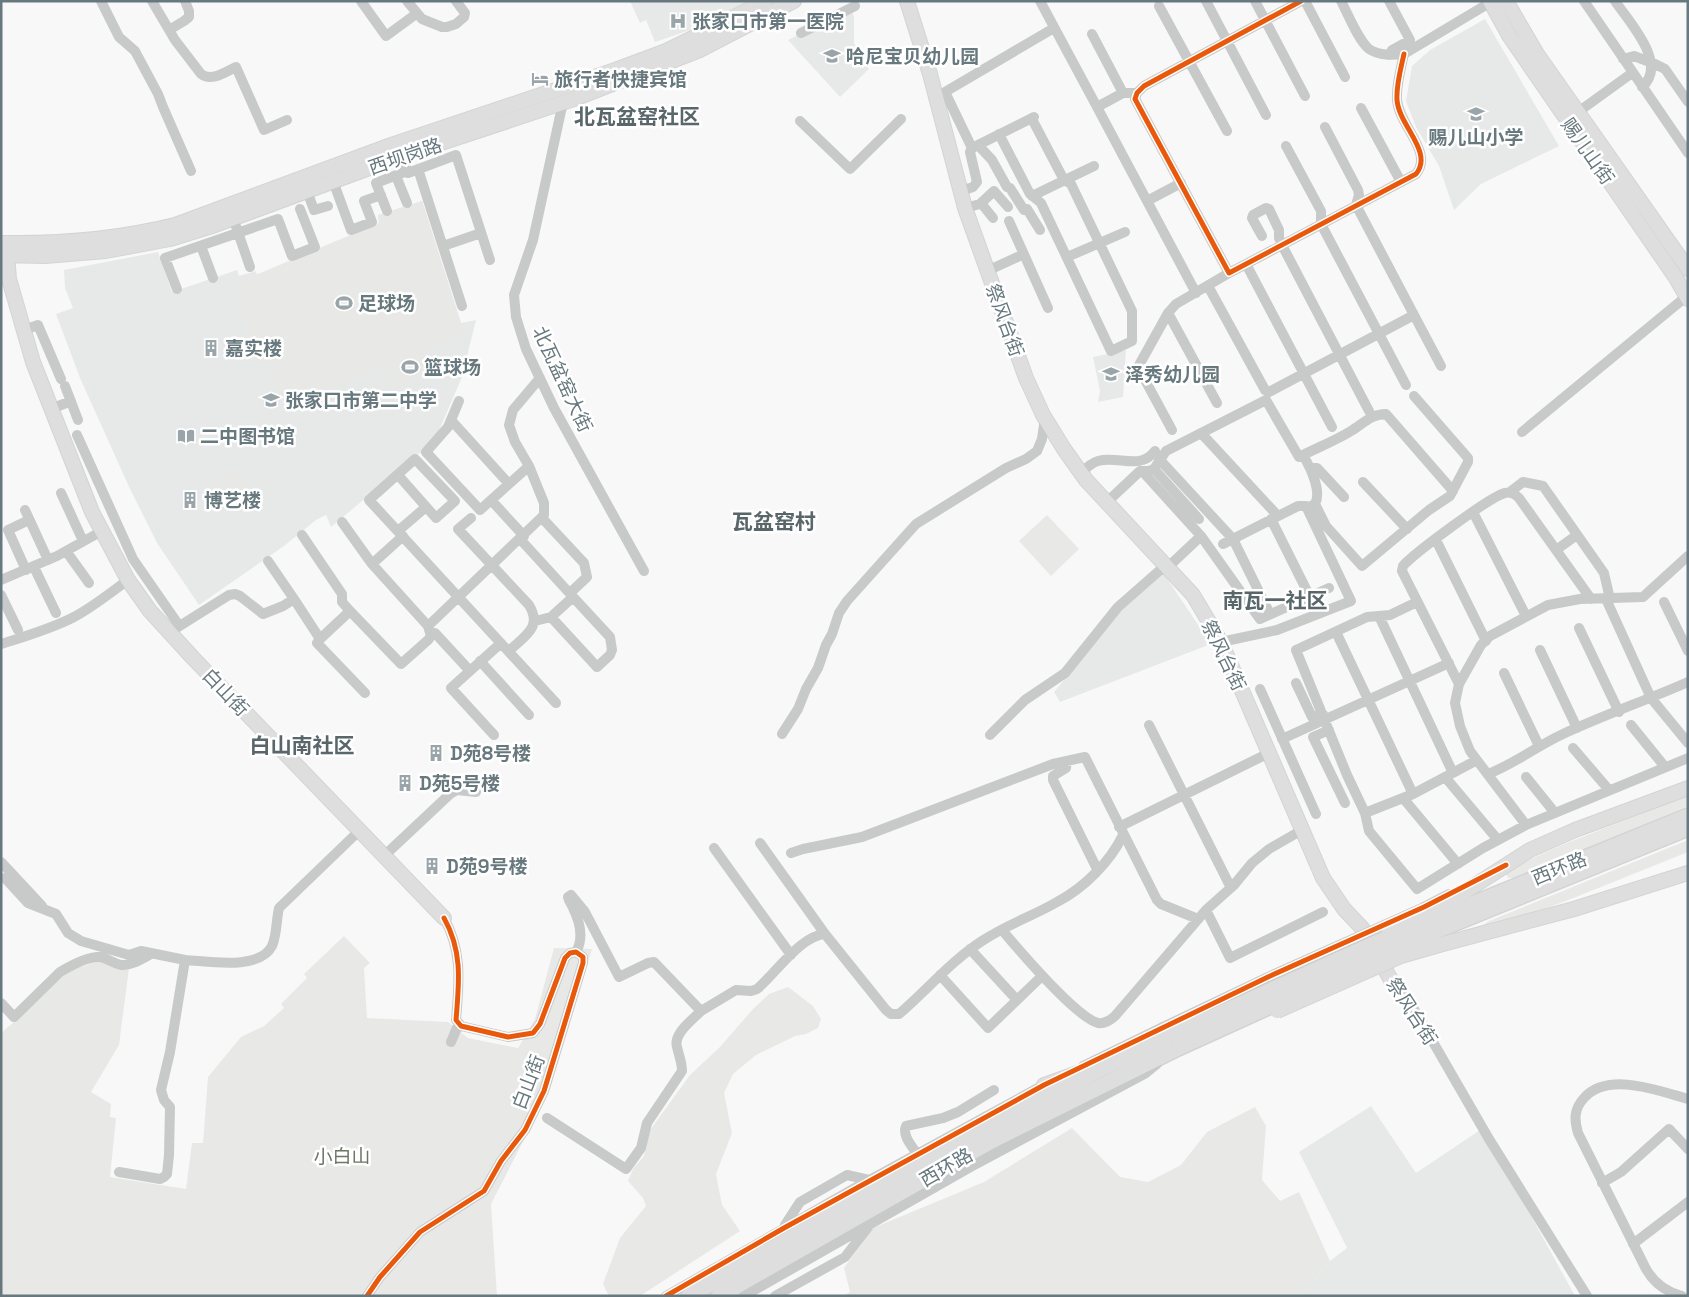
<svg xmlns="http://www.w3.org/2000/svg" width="1689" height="1297" font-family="'Space Grotesk','Noto Sans SC',sans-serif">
<rect width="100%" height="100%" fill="#f8f8f8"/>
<path fill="#e7e9e8" d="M 630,1 L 748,1 L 693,29 L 655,42 L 646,20 L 640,23 Z
M 851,8 L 854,17 L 854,43 L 869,69 L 840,97 L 788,40 Z
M 1485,19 L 1559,146 L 1481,184 L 1454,210 L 1439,166 L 1416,127 L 1406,101 L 1412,66 L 1430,50 Z
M 422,201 L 461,323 L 476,320 L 462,377 L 438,433 L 428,446 L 331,527 L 326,515 L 316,520 L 284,546 L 199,605 L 157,543 L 130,489 L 80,378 L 56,314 L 73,308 L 65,288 L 64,270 L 158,252 L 172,292 L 237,270 L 239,276 L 256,271 L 257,275 L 379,223 L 378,215 Z
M 1126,350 L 1123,397 L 1098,402 L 1100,391 L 1093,357 Z
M 1162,571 L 1211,644 L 1060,702 L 1054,692 L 1104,632 L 1115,612 Z
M 1371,1106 L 1416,1173 L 1480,1130 L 1526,1207 L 1575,1296 L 1301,1296 L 1330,1261 L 1347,1248 L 1299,1152 Z"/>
<path fill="#e8e9e6" d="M 422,201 L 461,323 L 459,334 L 422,349 L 431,371 L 399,385 L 389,363 L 292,404 L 288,394 L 280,398 L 266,368 L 263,369 L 232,294 L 240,291 L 239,282 L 379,223 L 378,215 Z
M 243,469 L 253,490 L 223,503 L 214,483 Z
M 1047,515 L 1079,549 L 1051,576 L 1019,541 Z
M 1688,795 L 1688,806 L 1516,878 L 1508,878 L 1506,874 L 1511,868 L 1562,845 Z
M 1688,840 L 1688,852 L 1571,899 L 1528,915 L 1489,926 L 1482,926 L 1489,921 Z
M 344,936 L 370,963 L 364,968 L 367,1018 L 448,1022 L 468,1038 L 518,1048 L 535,1019 L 554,948 L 592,949 L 550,1089 L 491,1204 L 497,1296 L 1,1296 L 1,1033 L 20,1017 L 58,978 L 71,970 L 99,961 L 129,968 L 119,1045 L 91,1092 L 111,1104 L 110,1117 L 116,1118 L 110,1177 L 186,1189 L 192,1143 L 203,1143 L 208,1077 L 241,1037 L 264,1026 L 284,1008 L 281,1004 L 307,978 L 304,974 Z
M 788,987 L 813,1006 L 821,1019 L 818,1028 L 806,1034 L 795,1036 L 756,1055 L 733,1074 L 724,1093 L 732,1133 L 716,1174 L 722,1205 L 740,1231 L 640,1296 L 609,1296 L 603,1284 L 620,1238 L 646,1206 L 643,1198 L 628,1181 L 633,1169 L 644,1156 L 650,1130 L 690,1075 L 720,1047 L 753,1009 L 769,994 Z
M 1255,1107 L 1266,1126 L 1262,1180 L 1280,1201 L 1299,1192 L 1330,1261 L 1301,1296 L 843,1296 L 850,1292 L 844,1268 L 873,1228 L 984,1182 L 1072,1128 L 1120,1177 L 1148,1182 L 1181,1165 L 1207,1132 Z"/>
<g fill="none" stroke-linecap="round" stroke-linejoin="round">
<g stroke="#d3d4d4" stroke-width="16">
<path id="major" d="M 907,1 L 930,74 L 965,208 L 1026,378 L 1043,415 L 1064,449 L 1086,480 L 1193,595 L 1221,642 L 1323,878 L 1344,909 L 1362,928 L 1391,980
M 1490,1 L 1510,37 L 1676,278 L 1688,299
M 1506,1 L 1537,54 L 1688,269
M 1,243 C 59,244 118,239 175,225 L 391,145 L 615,70 L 666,51 L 709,30 L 765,1
M 6,243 L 9,279 L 33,362 L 92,512 L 128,580 L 150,611 L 193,658 L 444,918
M 1,255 L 45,256 L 106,251 L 170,239 L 215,225 L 402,156 L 574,99 L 651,69 L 700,50 L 794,1
M 1428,914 L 1458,896 L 1530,850 L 1575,830 L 1688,788
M 1439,945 L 1574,909 L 1688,873
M 1044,1085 L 1094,1067"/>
</g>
<g stroke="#d2d3d4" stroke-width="18">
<path id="highway" d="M 1431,921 L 1688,816
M 1433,932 L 1688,828
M 689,1296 L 950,1147 L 1097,1071 L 1168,1037
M 719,1296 L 991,1141 L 1178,1048"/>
</g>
<path stroke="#c8c9c9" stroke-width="10" d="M 101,1 L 119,37 L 135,51 L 158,94 L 163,107 L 191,171
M 152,1 L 175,40 L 201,74 C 212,82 225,72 236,67 L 264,130 L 287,120
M 361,1 L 386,36 L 416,14
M 407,1 L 422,19 L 442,27 L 447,27 L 456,24 L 464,17 L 465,13 L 456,1
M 1040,1 L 1097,107
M 1206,1 L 1266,115
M 1255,1 L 1305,96
M 1301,1 L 1144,86 L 1137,93 L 1135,99 L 1229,273 L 1416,174 C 1434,152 1399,126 1397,100 C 1396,85 1401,68 1404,54
M 1305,1 L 1345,77
M 1341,1 C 1348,14 1358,40 1369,49 C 1379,56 1393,55 1404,54 L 1491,2
M 1584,1 L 1688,153
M 1615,1 C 1629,22 1669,64 1642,87
M 1159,6 L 1227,131
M 169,30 L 184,21 L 189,17 L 189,11 L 185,1
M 801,33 L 855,6
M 1092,34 L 1123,93
M 1389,55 L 1392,50 L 1410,40 L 1389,1
M 1623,59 L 1634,56 L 1655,64 L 1665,69 L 1688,102
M 1137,93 L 1123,93 L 1097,107 L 1196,293
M 563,102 L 533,240 L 514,295 L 516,317 L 526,349 L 554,408 L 644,571
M 1361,108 L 1401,182
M 1578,112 L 1632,73
M 800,121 L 850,169 L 901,119
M 999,134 L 1030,194 L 1041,203 L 1111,351 L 1132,341 L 1132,311 L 1071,184 L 1064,180 L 1032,119
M 978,145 L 992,160 L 1007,187 L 1010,188 L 1024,210 L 1027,209 L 1040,230
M 1286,146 L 1321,211 L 1321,224 L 1406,385
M 972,148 L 945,92 L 1054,28
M 402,156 L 408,173 L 456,155 L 490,260
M 418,169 L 462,306
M 396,176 L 407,203
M 333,181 L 351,230 L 372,222 L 364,201 L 381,195
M 307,191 L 314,210 L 328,206
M 961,191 L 973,187 L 977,182 L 970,152 L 972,148 L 1034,117
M 1032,196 L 1094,166
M 1147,201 L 1181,183
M 981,203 L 993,218
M 965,208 L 980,204 L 994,191 L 1008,207
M 387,211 L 376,183 L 407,171
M 233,218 L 250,267
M 1009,221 L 1048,308
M 1262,236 L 1252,218 L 1253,215 L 1266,208 L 1269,209 L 1279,230 L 1279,238 L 1282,245 L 1369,411
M 201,246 L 213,278
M 443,246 L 481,233
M 1067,257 L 1125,232
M 1246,264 L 1332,427
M 987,271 L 1024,254
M 1208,286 L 1265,390 L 1269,392 L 1414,315 L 1356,205 L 1359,195 L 1358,190 L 1325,127
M 177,289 L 165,258 L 278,219 L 292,256 L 315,247 L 300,209
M 1168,313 L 1217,403
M 1414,315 L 1441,366
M 24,330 L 38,325 L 61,379
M 65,386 L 78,420
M 459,401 L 448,427 L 426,452 L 480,510 L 529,466
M 51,409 L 71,401
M 451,420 L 509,484
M 1172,430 L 1138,367 L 1168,313 L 1176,304 L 1229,273
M 1522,432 L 1688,295
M 1201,433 L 1278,516
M 77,435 L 133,559 L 176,621
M 1303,455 C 1310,467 1322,491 1315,504
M 1159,459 L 1233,539 L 1270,614
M 1310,468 L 1317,468 L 1344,497
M 1154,469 L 1199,519
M 1143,472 L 1201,536
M 1081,473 C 1086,468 1091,463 1098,461 C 1118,455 1140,471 1155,451
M 398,475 L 436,518 L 455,501 L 415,459 L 369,500 L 556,703
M 1363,482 L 1407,529
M 1510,492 L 1523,482 L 1543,486 L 1604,573 L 1610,599
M 61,493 L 83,541
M 491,500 L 524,536
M 1107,502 L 1140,471 L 1149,471 L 1154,469 L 1166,451 L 1266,400 L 1299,457 C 1316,448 1335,441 1351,431 C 1363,424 1371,414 1386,414 L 1453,491
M 1307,508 L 1315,504 L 1326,526 L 1362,566 L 1429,510 L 1450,496 L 1468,462 L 1468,458 L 1414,396
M 25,510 L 48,560
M 1473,512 L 1526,616
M 471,518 L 458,529 L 529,605 C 543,628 524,636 509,651
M 542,518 L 584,563 L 587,577 L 570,593
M 1271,519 L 1310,597
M 342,522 L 372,564 L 428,626
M 398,531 L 426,507
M 302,535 L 342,594 L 342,602 L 350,611
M 520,539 L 573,597
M 1436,540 L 1486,641
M 1556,550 L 1577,535
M 66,551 L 89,583
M 268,561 L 294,599
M 372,564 L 403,536
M 34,567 L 56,613
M 26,570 L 8,530 L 29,520
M 1,580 L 57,556 L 102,531
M 1,595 L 18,630
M 1606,599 L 1651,698 L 1688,743
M 1417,602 L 1390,615 L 1367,617 L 1296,650 L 1347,775 L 1365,813 L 1369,831 L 1417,889 L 1483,848 L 1526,825 L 1688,758
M 1664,602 L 1688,651
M 1379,616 L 1453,773
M 535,621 L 551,617 L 573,597 L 610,637 L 612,650 L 610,655 L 597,667 L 551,617
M 1579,628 L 1619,712
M 170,632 L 229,595 L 235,594 L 240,596 L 263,614 L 283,606 L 294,599 L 320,639 L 350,611 L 401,664 L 428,640 L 431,636 L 428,626 L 544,515 L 544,503 L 529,466 L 515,442 L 509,425 L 513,410 L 540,378
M 1336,632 L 1413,794
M 430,633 L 435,633 L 470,671
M 320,639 L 317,643 L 365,693
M 1221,642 L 1277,630 L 1351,601 L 1306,506 L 1298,506 L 1223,544
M 1,644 C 26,636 51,629 74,617 C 93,607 110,593 128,580
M 1540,650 L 1577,728
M 480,661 L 529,715
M 1504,673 L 1539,746
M 1296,683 L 1312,717 L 1323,714
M 1459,684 L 1402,571 L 1403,566 C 1413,554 1491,496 1505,493 C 1511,491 1515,494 1519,498 L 1591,599
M 1260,689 L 1316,814
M 1149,725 L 1231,888
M 1631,725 L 1665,767
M 1329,730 L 1313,737 L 1345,803
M 782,734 L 798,709 L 806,689 L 818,668 L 826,645 L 832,634 L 839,613 L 847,601 L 916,524 L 1006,468 L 1026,459 L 1037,451 L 1042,439 L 1045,418
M 494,735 L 451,688 L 501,643
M 990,735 L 1025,700 L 1065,673 L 1118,607 L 1159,571 L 1168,567 L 1201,536 L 1260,619 L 1329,588
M 1282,739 L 1449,663
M 1573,748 L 1609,790
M 1067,761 L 1066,768 L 1053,776 L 1053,780 L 1097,869
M 1488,774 C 1514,764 1537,746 1563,734 C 1604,715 1647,700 1688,682
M 1445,777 L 1498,840
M 1526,777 L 1555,813
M 1403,798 L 1458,864
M 1365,813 L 1413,794 L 1477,760
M 1526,825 L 1470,751 L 1460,726 L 1455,703 L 1459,684 L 1481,645 L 1490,636 L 1548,605 L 1580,599 L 1643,597 L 1688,556
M 1119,827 L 1269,753
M 760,843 L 825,934 L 886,1010 L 891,1014 L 899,1014 C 927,990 951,961 982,941 C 1006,925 1033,916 1057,902 C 1084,888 1110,862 1123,835
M 714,848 L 791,955
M 791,853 L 803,849 L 862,837 L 1053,764 L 1085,757 L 1157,900 L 1161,904 L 1198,919
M 384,856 L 450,794 L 457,790 L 476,792
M 1,862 L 42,906
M 5,878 L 28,903 L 56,914 L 68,933 L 81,941 L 129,955 L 141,951 L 185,960
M 1424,907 L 1449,894
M 1206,910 L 1230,958 L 1323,912
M 1002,930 C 1018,949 1076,1017 1098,1023 C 1104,1024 1111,1020 1115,1016 L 1206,910 L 1234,885 L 1252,863 L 1269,849 L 1302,830
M 970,949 L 1017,1000
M 576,952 C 584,938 580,922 573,908 C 571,903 569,902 568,897 L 571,895 L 585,912 L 619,977 L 648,963 L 654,962 L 701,1011 L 736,990 L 751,991 L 757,989 C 776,973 800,936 825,934
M 940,975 L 988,1028 L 1042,976
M 1391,980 L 1407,997 L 1489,1139 L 1587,1296
M 1,1003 L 14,1017 L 60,972 C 70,966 88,956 100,957 C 107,958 114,964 122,965 C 131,966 143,958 151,954
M 451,1042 L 459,1023
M 1083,1066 L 1163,1027
M 547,1118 L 626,1169 L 641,1148 L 647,1123 L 682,1071 C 682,1062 679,1056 677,1047 C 673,1034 692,1020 701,1011
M 917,1154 C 912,1146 902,1136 906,1126 L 943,1118 L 958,1112 L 994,1090
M 119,1172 L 160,1179 L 164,1177 L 167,1174 L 169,1155 L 170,1107 L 164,1100 L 161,1090 L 170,1052 L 185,960 C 208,961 259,971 272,946 C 277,935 276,921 279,908 L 359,831
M 1602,1183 L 1621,1172 L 1669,1129 L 1688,1149
M 785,1225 L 800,1202 L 847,1175 L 869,1180
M 1633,1244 L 1688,1202
M 367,1296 L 380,1277 L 420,1232 L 484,1191 L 501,1161 L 525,1130 L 544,1091 L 583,963 L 583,957 L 576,952 L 570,953 L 565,958 L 540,1024 L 533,1033 L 508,1037 L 461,1026 L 456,1020 C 459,983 463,952 444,918
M 666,1296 L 853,1189 L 1049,1082
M 744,1296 L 976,1164 L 1146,1073 L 1157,1064
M 775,1296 L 845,1257 L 869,1226
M 1682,1296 C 1666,1292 1654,1283 1646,1269 L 1578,1133 C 1574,1119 1574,1109 1584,1098 C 1608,1071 1659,1091 1688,1099"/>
<use href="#major" stroke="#dedede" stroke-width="14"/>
<use href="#highway" stroke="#dedede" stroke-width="15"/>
<g stroke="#d3d4d4" stroke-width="16" stroke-linecap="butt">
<path id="major-bridge" d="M 1389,930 L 1428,914
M 1277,1011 L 1401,956 L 1439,945"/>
</g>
<g stroke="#d2d3d4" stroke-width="18" stroke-linecap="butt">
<path id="highway-bridge" d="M 1168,1037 L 1369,946 L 1431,921
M 1178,1048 L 1433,932"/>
</g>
<path stroke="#c8c9c9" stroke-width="10" d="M 1163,1027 L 1268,977 L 1424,907"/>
<use href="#major-bridge" stroke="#dedede" stroke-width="14"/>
<use href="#highway-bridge" stroke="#dedede" stroke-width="15"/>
<g stroke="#fff" stroke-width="8">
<path id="cycleway" d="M 1301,1 L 1144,86 L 1137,93 L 1135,99 L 1229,273 L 1416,174 C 1434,152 1399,126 1397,100 C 1396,85 1401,68 1404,54
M 367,1296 L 380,1277 L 420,1232 L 484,1191 L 501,1161 L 525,1130 L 544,1091 L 583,963 L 583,957 L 576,952 L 570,953 L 565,958 L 540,1024 L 533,1033 L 508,1037 L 461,1026 L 456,1020 C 459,983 463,952 444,918
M 666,1296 L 784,1228 L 1044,1085 L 1268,977 L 1424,907 L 1506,865"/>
</g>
<use href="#cycleway" stroke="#e8590c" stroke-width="5"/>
</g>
<defs>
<g id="hospital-bare" transform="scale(1.35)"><path d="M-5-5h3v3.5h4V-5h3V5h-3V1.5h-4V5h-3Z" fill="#9aa5a9" stroke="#fff" stroke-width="2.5" paint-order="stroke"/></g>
<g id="school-bare" transform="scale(1.35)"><path d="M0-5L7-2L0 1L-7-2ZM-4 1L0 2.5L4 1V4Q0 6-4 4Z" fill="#9aa5a9" stroke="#fff" stroke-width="2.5" paint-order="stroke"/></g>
<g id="hotel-bare" transform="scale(1.35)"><path d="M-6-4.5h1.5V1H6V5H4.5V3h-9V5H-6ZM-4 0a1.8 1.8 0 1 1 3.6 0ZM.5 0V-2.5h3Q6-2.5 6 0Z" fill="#9aa5a9" stroke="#fff" stroke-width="2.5" paint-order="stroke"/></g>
<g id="stadium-bare" transform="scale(1.35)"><path d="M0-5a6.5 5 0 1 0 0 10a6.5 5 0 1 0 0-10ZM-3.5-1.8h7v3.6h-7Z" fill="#9aa5a9" stroke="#fff" stroke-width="2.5" paint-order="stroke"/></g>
<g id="building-bare" transform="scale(1.35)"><path d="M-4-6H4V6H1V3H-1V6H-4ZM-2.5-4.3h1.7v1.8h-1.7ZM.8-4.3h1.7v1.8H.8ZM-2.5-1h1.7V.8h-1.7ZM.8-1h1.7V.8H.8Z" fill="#9aa5a9" stroke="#fff" stroke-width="2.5" paint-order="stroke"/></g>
<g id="library-bare" transform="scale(1.35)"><path d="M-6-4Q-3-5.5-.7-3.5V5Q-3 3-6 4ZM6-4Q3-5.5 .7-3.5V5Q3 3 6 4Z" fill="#9aa5a9" stroke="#fff" stroke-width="2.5" paint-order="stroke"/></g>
</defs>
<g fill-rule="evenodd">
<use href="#hospital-bare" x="678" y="21"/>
<use href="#school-bare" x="832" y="56"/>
<use href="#hotel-bare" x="540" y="79"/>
<use href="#school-bare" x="1476" y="114"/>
<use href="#stadium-bare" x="344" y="303"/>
<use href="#building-bare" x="211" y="348"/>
<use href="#stadium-bare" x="410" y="367"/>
<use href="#school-bare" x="1111" y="374"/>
<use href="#school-bare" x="271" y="400"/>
<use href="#library-bare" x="186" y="436"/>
<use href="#building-bare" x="190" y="500"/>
<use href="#building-bare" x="436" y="753"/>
<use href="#building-bare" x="405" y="783"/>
<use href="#building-bare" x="432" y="866"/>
</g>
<g text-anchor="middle" stroke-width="5" stroke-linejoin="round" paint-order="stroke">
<g font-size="19" font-weight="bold" fill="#67797e" stroke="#fff" text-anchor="start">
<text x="692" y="28">张家口市第一医院</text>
<text x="846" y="63">哈尼宝贝幼儿园</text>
<text x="554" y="86">旅行者快捷宾馆</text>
<text x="1476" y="144" text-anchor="middle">赐儿山小学</text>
<text x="358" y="310">足球场</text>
<text x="225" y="355">嘉实楼</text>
<text x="424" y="374">篮球场</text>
<text x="1125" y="381">泽秀幼儿园</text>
<text x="285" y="407">张家口市第二中学</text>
<text x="200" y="443">二中图书馆</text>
<text x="204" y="507">博艺楼</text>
<text x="450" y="760">D苑8号楼</text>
<text x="419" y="790">D苑5号楼</text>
<text x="446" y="873">D苑9号楼</text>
</g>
<g font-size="19" fill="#67797e" stroke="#fff">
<text transform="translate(1588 151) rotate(55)" y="7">赐儿山街</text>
<text transform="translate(405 156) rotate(-19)" y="7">西坝岗路</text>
<text transform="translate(1005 320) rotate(70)" y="7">祭风台街</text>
<text transform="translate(563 379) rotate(65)" y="7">北瓦盆窑大街</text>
<text transform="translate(1224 655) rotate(64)" y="7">祭风台街</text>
<text transform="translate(226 692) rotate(46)" y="7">白山街</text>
<text transform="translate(1559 868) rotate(-22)" y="7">西环路</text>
<text transform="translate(1412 1011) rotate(57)" y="7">祭风台街</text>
<text transform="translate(528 1082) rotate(-69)" y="7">白山街</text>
<text transform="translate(946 1167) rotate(-30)" y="7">西环路</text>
</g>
<g font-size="19" fill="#6c7766" stroke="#fff">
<text x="342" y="1163">小白山</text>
</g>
<g font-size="21" font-weight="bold" fill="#59666a" stroke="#fff">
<text x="637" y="124">北瓦盆窑社区</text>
<text x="774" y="529">瓦盆窑村</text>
<text x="1275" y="608">南瓦一社区</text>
<text x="302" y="753">白山南社区</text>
</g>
</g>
<rect width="1689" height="1297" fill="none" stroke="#67797e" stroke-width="5"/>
</svg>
